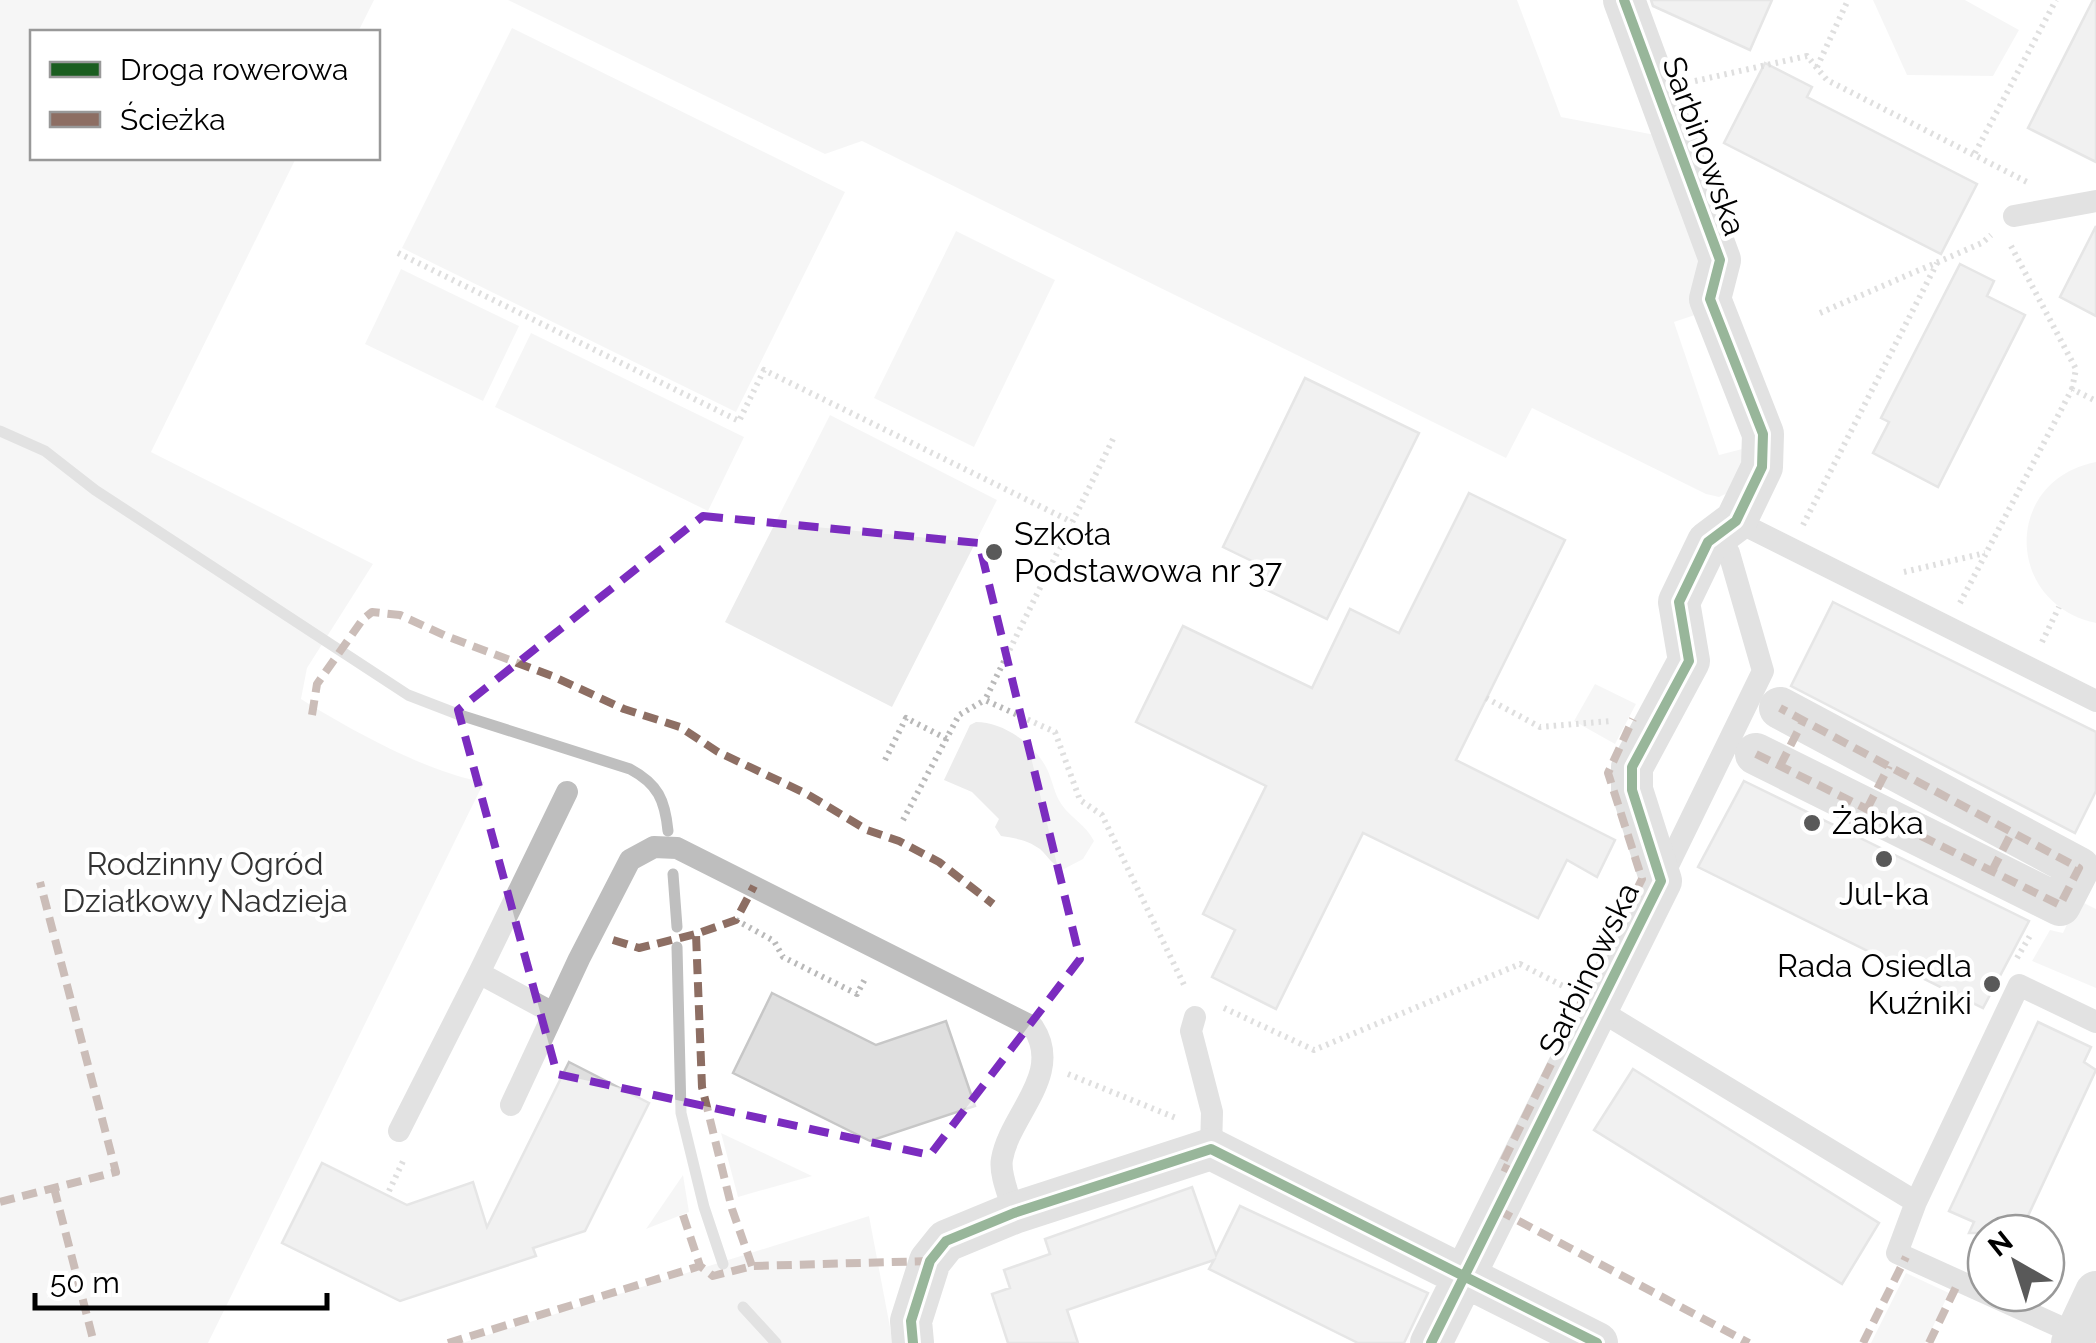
<svg xmlns="http://www.w3.org/2000/svg" width="2096" height="1343" font-family="Raleway,sans-serif">
<rect width="100%" height="100%" fill="#fff"/>
<path fill="#ececec" d="M 0,0 L 374,0 L 358,32 L 32,32 L 32,158 L 296,158 L 151,452 L 373,564 L 307,668 L 301,699 C 347,728 430,774 484,782 L 208,1343 L 0,1343 Z
M 508,0 L 1517,0 L 1561,117 L 1666,137 L 1705,259 L 1698,314 L 1674,322 L 1719,455 L 1746,448 L 1732,491 L 1719,497 L 1706,494 L 1532,408 L 1506,458 L 862,141 L 825,154 Z
M 1873,0 L 1965,0 L 2019,30 L 1993,76 L 1907,75 Z
M 512,28 L 845,192 L 736,412 L 402,248 Z
M 956,231 L 1055,280 L 974,447 L 874,398 Z
M 401,269 L 519,326 L 483,401 L 365,344 Z
M 531,333 L 744,437 L 708,511 L 495,407 Z
M 830,415 L 997,500 L 892,707 L 725,622 Z
M 2096,462 L 2096,623 C 2004,603 2003,480 2096,462 Z
M 1595,684 L 1636,704 L 1615,744 L 1574,721 Z
M 976,722 C 1003,722 1035,744 1047,769 C 1053,781 1054,794 1062,805 C 1072,819 1086,825 1094,841 L 1083,859 L 1064,869 C 1051,865 1049,857 1040,849 C 1028,840 1014,838 1001,836 L 995,827 L 999,819 L 972,792 L 944,780 L 970,725 Z
M 2078,900 L 2096,909 L 2096,988 L 2032,961 L 2050,930 L 2063,933 Z
M 721,1133 L 812,1176 L 738,1197 Z
M 683,1175 L 689,1212 L 646,1229 Z
M 869,1216 L 893,1343 L 462,1343 Z
M 1906,1273 L 1949,1293 L 1925,1343 L 1871,1343 Z"/>
<g fill="none" stroke-linecap="round" stroke-linejoin="round">
<path stroke="#bfbfbf" stroke-width="11" d="M 0,431 L 45,451 L 95,490 L 408,695 L 460,715 L 630,769 C 658,784 665,800 668,831
M 673,874 L 677,927
M 677,947 L 681,1113 L 704,1207 L 723,1264
M 743,1307 L 776,1343"/>
</g>
<path fill="#dfdfdf" stroke="#c7c7c7" stroke-width="2.5" d="M 1651,0 L 1772,0 L 1750,50 L 1653,6 Z
M 2093,0 L 2096,0 L 2096,162 L 2028,128 Z
M 1765,63 L 1812,87 L 1807,97 L 1977,184 L 1941,254 L 1724,143 Z
M 2096,226 L 2096,316 L 2060,297 Z
M 1960,264 L 1994,281 L 1987,296 L 2025,315 L 1938,487 L 1873,453 L 1889,422 L 1881,418 Z
M 1305,378 L 1419,433 L 1327,619 L 1253,583 L 1262,566 L 1223,547 Z
M 1469,493 L 1565,540 L 1456,760 L 1615,840 L 1597,877 L 1567,860 L 1538,918 L 1363,833 L 1276,1009 L 1212,977 L 1235,930 L 1203,914 L 1266,786 L 1136,722 L 1183,626 L 1312,688 L 1350,609 L 1399,633 Z
M 1833,602 L 2096,732 L 2096,791 L 2075,833 L 1791,686 Z
M 1744,781 L 2029,921 L 1983,1008 L 1698,867 Z
M 772,993 L 876,1045 L 946,1021 L 975,1106 L 870,1141 L 733,1073 Z
M 2038,1022 L 2091,1047 L 2084,1062 L 2096,1070 L 2020,1233 L 1969,1233 L 1974,1222 L 1949,1211 Z
M 569,1062 L 649,1103 L 585,1231 L 533,1248 L 536,1256 L 400,1301 L 282,1243 L 322,1163 L 407,1205 L 473,1182 L 487,1227 Z
M 1633,1069 L 1879,1223 L 1842,1284 L 1594,1130 Z
M 1192,1187 L 1216,1255 L 1240,1206 L 1428,1293 L 1404,1343 L 1358,1343 L 1209,1269 L 1214,1260 L 1067,1310 L 1078,1343 L 1008,1343 L 992,1294 L 1010,1288 L 1004,1270 L 1050,1254 L 1045,1239 Z"/>
<g fill="none" stroke-linecap="round" stroke-linejoin="round">
<path stroke="#b9b9b9" stroke-width="6" stroke-dasharray="2.5 5" stroke-linecap="butt" d="M 1817,67 L 1848,0
M 1695,81 L 1807,56 L 1827,80 L 2029,183
M 1975,153 L 2056,0
M 2011,246 L 2076,369 L 2072,389
M 398,253 L 739,421 L 764,370 L 1072,522
M 1820,313 L 1982,243 L 1991,235
M 1113,439 L 985,700 L 1055,732 L 1080,800 L 1102,815 L 1186,989
M 1803,525 L 1937,263
M 1904,572 L 1985,553
M 1960,603 L 2072,389 L 2096,401
M 2042,642 L 2059,607
M 1486,698 L 1540,727 L 1611,721
M 885,760 L 906,718 L 947,739
M 903,820 L 959,715 L 985,700
M 736,920 L 774,941 L 783,957 L 857,994 L 866,977
M 2017,958 L 2031,934
M 1224,1008 L 1314,1050 L 1520,964 L 1565,987
M 1068,1074 L 1176,1118
M 389,1191 L 405,1157"/>
<path stroke="#bebebe" stroke-width="22" d="M 2014,216 L 2096,201
M 1736,521 L 2096,701
M 1662,878 L 1763,671 L 1729,553 L 1708,542
M 479,973 L 567,792
M 1599,1010 L 1916,1202
M 1195,1017 L 1191,1031 L 1212,1112 L 1211,1149
M 511,1105 L 579,959 L 630,860 L 654,847 L 677,848 L 1033,1027 C 1064,1074 1010,1114 1002,1159 C 999,1174 1010,1198 1014,1213
M 399,1131 L 479,973 L 553,1013
M 2076,1334 L 1897,1253 L 1916,1202 L 2019,985 L 2096,1022"/>
<path stroke="#bebebe" stroke-width="42" d="M 1756,754 L 2060,905 L 2079,868 L 1780,708
M 913,1343 L 911,1321 L 930,1261 L 946,1241 L 1014,1213 L 1211,1149 L 1597,1343
M 1431,1343 L 1661,881 L 1632,790 L 1632,767 L 1689,661 L 1679,602 L 1708,542 L 1736,521 L 1762,467 L 1763,434 L 1710,299 L 1720,260 L 1624,0
M 2072,1343 L 2096,1292"/>
<path stroke="#8d6e63" stroke-width="8" stroke-dasharray="15 8" stroke-linecap="butt" d="M 312,715 L 317,684 L 363,619 L 372,612 L 400,615 L 446,636 L 552,676 L 624,709 L 680,727 L 718,752 L 807,794 L 867,830 L 899,841 L 939,862 L 993,904
M 1756,754 L 2060,905 L 2079,868 L 1780,708
M 1780,766 L 1803,721
M 1867,809 L 1889,766
M 1992,871 L 2012,832
M 613,940 L 639,948 L 696,934
M 1516,1173 L 1501,1166 L 1642,879 L 1608,773 L 1633,719
M 54,1188 L 94,1343
M 0,1202 L 116,1172 L 40,882
M 1498,1210 L 1749,1343
M 683,1215 L 700,1266
M 752,1266 L 732,1209 L 702,1087 L 696,934 L 736,920 L 754,886
M 448,1343 L 700,1266 L 713,1276 L 752,1266 L 930,1261
M 1863,1343 L 1906,1257
M 1929,1343 L 1959,1281"/>
<g stroke="#fff" stroke-width="16">
<path id="cycleway" d="M 913,1343 L 911,1321 L 930,1261 L 946,1241 L 1014,1213 L 1211,1149 L 1597,1343
M 1431,1343 L 1661,881 L 1632,790 L 1632,767 L 1689,661 L 1679,602 L 1708,542 L 1736,521 L 1762,467 L 1763,434 L 1710,299 L 1720,260 L 1624,0"/>
</g>
<use href="#cycleway" stroke="#1b5e20" stroke-width="10"/>
</g>
<path d="M0 0H2096V1343H0ZM 703,516 L 979,543 L 1080,959 L 930,1155 L 557,1074 L 458,710 Z" fill="#fff" fill-opacity=".55" fill-rule="evenodd"/>
<path fill="none" stroke="#7b2cbf" stroke-width="8" stroke-dasharray="20 12" stroke-linejoin="round" d="M 703,516 L 979,543 L 1080,959 L 930,1155 L 557,1074 L 458,710 Z"/>
<g fill="#595959" stroke="#fff" stroke-width="4">
<circle cx="994" cy="552" r="10"/>
<circle cx="1812" cy="823" r="10"/>
<circle cx="1884" cy="859" r="10"/>
<circle cx="1992" cy="984" r="10"/>
</g>
<g text-anchor="middle" stroke-width="9" stroke-linejoin="round" paint-order="stroke">
<g font-size="32" fill="#000" stroke="#fff">
<text transform="translate(1704 146) rotate(70)" y="11">Sarbinowska</text>
<text transform="translate(1589 969) rotate(-64)" y="11">Sarbinowska</text>
</g>
<g font-size="32" fill="#000" stroke="#fff" text-anchor="start">
<text x="1014" y="545">Szkoła<tspan x="1014" dy="37">Podstawowa nr 37</tspan></text>
<text x="1832" y="834">Żabka</text>
<text x="1884" y="905" text-anchor="middle">Jul-ka</text>
<text x="1972" y="977" text-anchor="end">Rada Osiedla<tspan x="1972" dy="37">Kuźniki</tspan></text>
</g>
<g font-size="32" fill="#333" stroke="#fff">
<text x="205" y="875">Rodzinny Ogród<tspan x="205" dy="37">Działkowy Nadzieja</tspan></text>
</g>
</g>
<rect x="30" y="30" width="350" height="130" fill="#ffffff" stroke="#999999" stroke-width="2.5"/>
<rect x="50" y="62" width="50" height="15" fill="#1b5e20" stroke="#999999" stroke-width="2.5"/>
<text x="120" y="80" font-size="30" fill="#000000">Droga rowerowa</text>
<rect x="50" y="112" width="50" height="15" fill="#8d6e63" stroke="#999999" stroke-width="2.5"/>
<text x="120" y="130" font-size="30" fill="#000000">Ścieżka</text>
<g transform="translate(2016 1263) rotate(321)"><circle r="48" fill="#ffffff" stroke="#999999" stroke-width="2.5"/>
<path d="M0-8L18 38L0 25L-18 38Z" fill="#595959"/>
<text y="-15" font-size="28" font-weight="bold" text-anchor="middle" fill="#000000">N</text>
</g>
<path d="M35 1293v15h292v-15" fill="none" stroke="#000000" stroke-width="5"/>
<text x="50" y="1293" font-size="30" fill="#000000" stroke="#ffffff" stroke-width="8" paint-order="stroke">50 m</text>
</svg>
